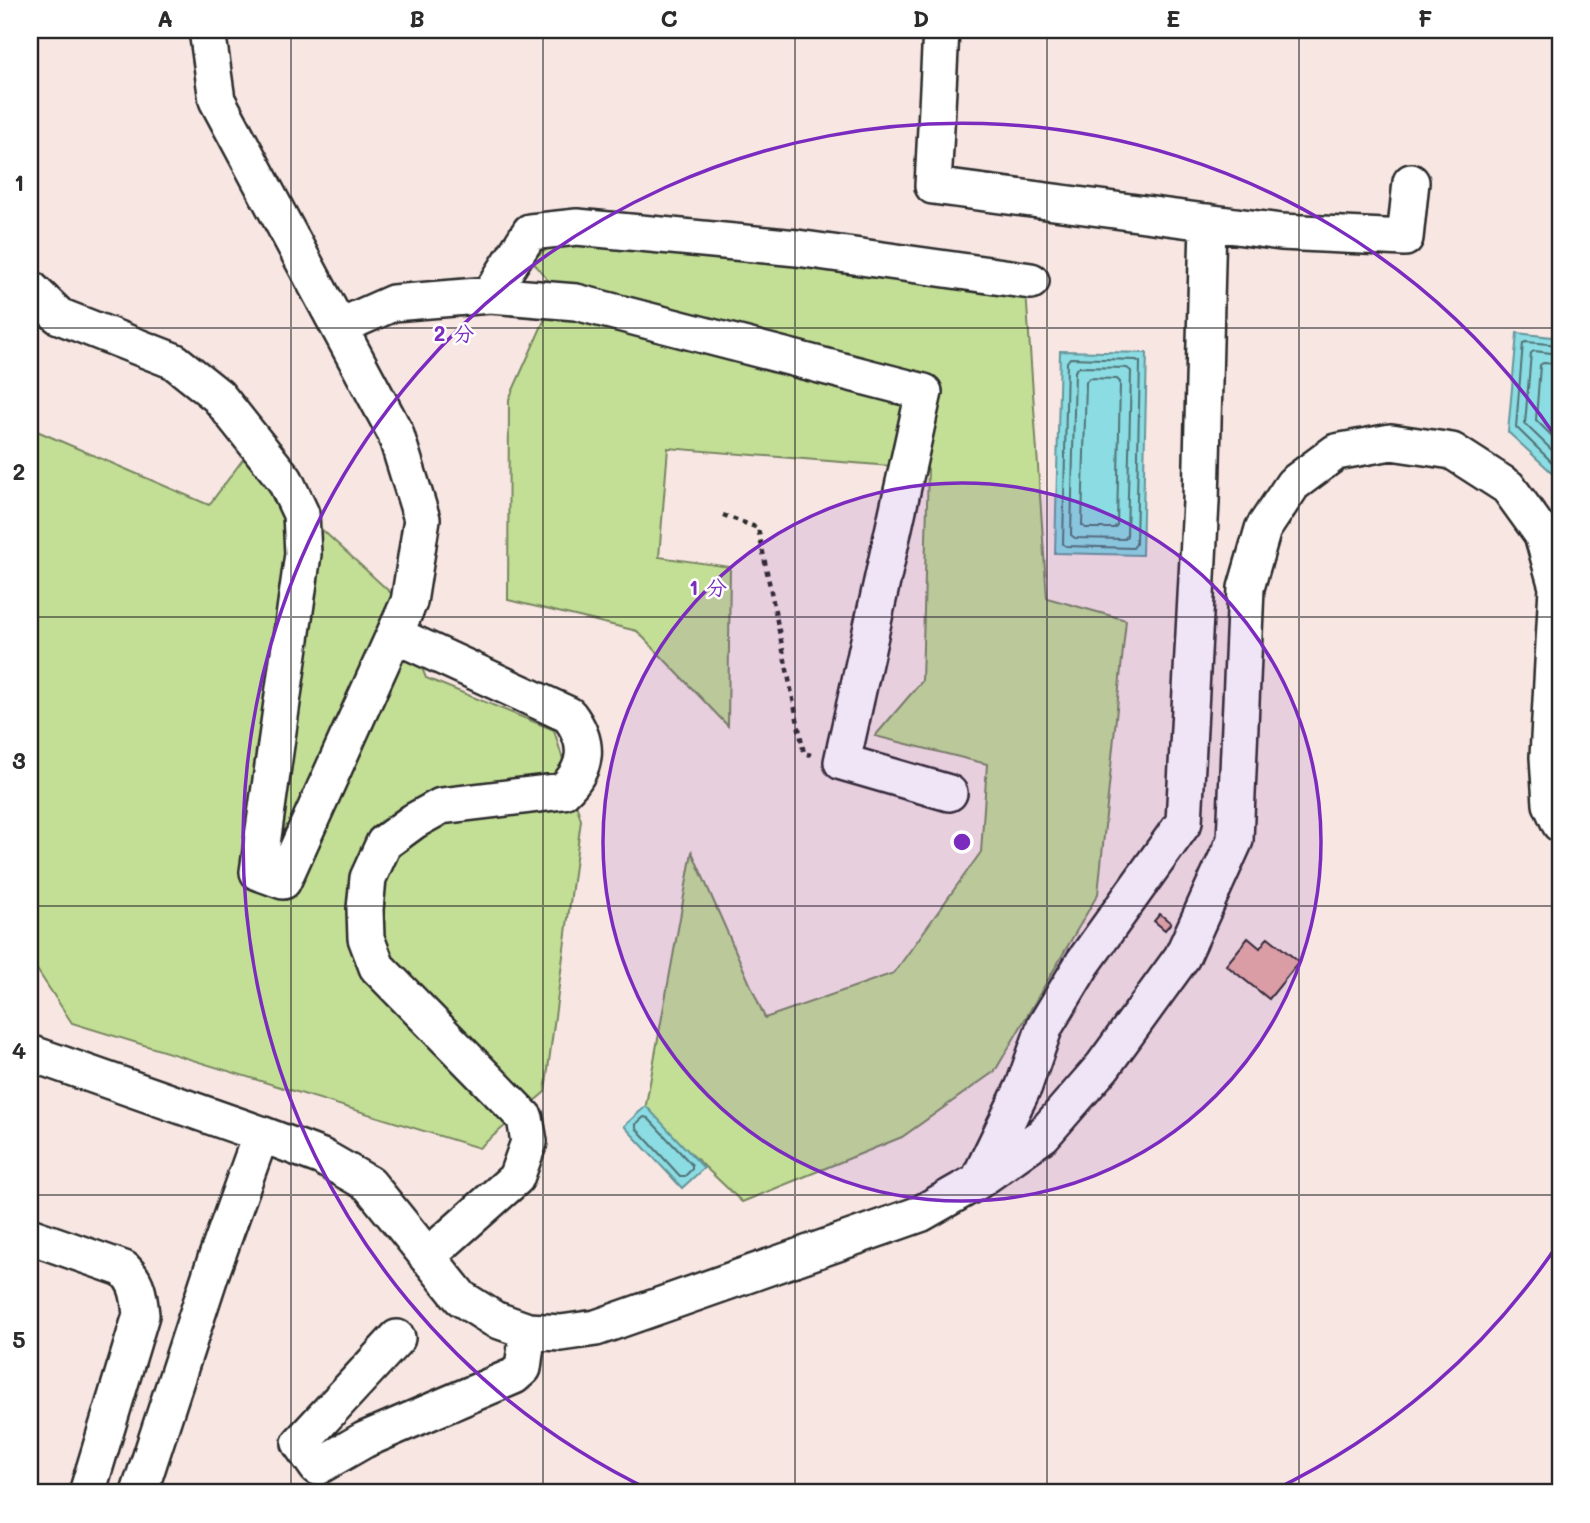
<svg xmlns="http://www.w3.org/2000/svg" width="1590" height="1523" font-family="Mali,'Klee One',sans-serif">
<rect width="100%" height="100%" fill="#fff"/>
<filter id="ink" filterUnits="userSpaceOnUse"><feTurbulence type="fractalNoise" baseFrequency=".0143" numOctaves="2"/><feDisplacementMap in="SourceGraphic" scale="14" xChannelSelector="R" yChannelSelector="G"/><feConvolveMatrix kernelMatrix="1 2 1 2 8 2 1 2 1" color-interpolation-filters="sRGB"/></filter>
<g filter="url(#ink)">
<path fill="#f8e6e3" d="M 30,30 L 1560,30 L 1560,1493 L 30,1493 Z"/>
<path fill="#c3df96" stroke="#778560" stroke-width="2" d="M 578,231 L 1025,276 L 1047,598 L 1126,620 L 1098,894 L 995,1071 L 902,1137 L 742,1202 L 645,1110 L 692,852 L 765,1018 L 894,973 L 981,852 L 987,764 L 875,736 L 922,681 L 928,469 L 668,448 L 659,557 L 730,567 L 728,726 L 637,631 L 508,600 L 509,399 L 557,292 L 531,259 Z
M 30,428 L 209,505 L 244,458 L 391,593 L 426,678 L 554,730 L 581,820 L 545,1092 L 479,1148 L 72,1023 L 30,959 Z"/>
<path fill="#8bdce3" stroke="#659599" stroke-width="2" d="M 1517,333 L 1560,338 L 1560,480 L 1508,432 Z
M 1060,351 L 1147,353 L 1142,555 L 1055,553 Z
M 646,1106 L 704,1168 L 682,1188 L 624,1126 Z"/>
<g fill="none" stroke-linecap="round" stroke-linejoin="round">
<path stroke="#517275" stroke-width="2" d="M 1560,345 L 1526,342 L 1523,343 L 1516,427 L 1560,470
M 1560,354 L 1534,351 L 1531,353 L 1525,424 L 1560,458
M 1070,358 L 1136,360 L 1140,362 L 1136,544 L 1133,548 L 1066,546 L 1063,544 L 1067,362 Z
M 1560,364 L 1543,363 L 1540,365 L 1536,420 L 1560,444
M 1079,367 L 1127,368 L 1131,371 L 1127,536 L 1124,539 L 1075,538 L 1071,535 L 1075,371 Z
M 1089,378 L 1117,379 L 1120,382 L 1117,525 L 1114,528 L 1085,528 L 1082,525 L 1086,382 Z
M 644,1117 L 648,1118 L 692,1165 L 692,1169 L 685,1176 L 680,1176 L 636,1128 L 636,1124 Z"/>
</g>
<path fill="#e7ada3" stroke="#2b2b2b" stroke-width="2" d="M 1160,914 L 1171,923 L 1165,930 L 1154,921 Z
M 1268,937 L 1299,962 L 1269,999 L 1226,965 L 1248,938 L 1260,948 Z"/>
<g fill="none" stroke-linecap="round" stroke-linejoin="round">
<g stroke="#2b2b2b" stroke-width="40">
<path id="minor" d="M 941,30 L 933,186 L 1281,232 L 1405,238 L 1411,182
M 30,288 L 59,316 L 174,361 L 218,396 L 285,480 L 301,514 L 303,554 L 258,872 L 283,881 L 409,602 L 422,519 L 395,432 L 217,100 L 207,30
M 490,295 L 530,232 L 577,227 L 797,248 L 1031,281
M 339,327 L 393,303 L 490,295 L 576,302 L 924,392 L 842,762 L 949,793
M 395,635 L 569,715 C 590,743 588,768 563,791 L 441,806 L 414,821 L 384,843 L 368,878 L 365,909 L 366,938 L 377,967 L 525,1118 L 529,1142 L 516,1178 L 427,1257
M 30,1053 L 261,1134
M 979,1179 L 1024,1086 L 1045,1026 L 1083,963 L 1184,822 L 1201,502 L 1208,222
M 30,1236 L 124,1269 C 138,1283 139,1296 141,1315 L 87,1493
M 397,1338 L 300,1443 L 317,1467 L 364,1440 L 514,1376 L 523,1368 L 528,1331
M 139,1493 L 211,1273 L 261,1134 L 322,1157 L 369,1184 L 461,1298 L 494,1319 L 528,1331 L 561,1333 L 596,1328 L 920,1214 L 978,1181 L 1043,1135 L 1103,1066 L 1182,957 L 1235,840 L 1246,588 L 1263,529 L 1293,484 L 1336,452 L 1391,442 L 1452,451 L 1508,487 L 1542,534 L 1557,587 L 1548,757 L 1551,804 L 1560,824"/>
</g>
<path stroke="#2b2b2b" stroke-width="4.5" stroke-dasharray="5 5" stroke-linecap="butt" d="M 723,515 L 758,528 L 804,753 L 811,755"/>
<use href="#minor" stroke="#fff" stroke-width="35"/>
</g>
</g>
<path fill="none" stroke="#2b2b2b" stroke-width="2" stroke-opacity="0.55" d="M 291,30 L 291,1493M 543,30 L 543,1493M 795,30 L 795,1493M 1047,30 L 1047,1493M 1299,30 L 1299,1493M 30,328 L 1560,328M 30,617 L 1560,617M 30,906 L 1560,906M 30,1195 L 1560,1195"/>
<circle cx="962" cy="842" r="359" fill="#7b2cbf" fill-opacity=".12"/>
<g fill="none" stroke="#7b2cbf" stroke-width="3.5">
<circle cx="962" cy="842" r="359"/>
<path d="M1558 1244A719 719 0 0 1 1272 1491M652 1491A719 719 0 1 1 1558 440"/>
</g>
<circle cx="962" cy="842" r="10" fill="#7b2cbf" stroke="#fff" stroke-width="3.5"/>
<g font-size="21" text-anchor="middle" font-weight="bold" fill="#7b2cbf" stroke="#fff" stroke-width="5" stroke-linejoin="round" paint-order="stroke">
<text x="454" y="341">2 分</text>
<text x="708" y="595">1 分</text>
</g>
<rect width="1590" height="1523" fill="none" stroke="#fff" stroke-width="77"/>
<rect x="38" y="38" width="1514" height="1446" fill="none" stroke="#2b2b2b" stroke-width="2.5"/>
<g font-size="23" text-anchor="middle" font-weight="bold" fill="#2b2b2b">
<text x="165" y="27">A</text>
<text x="417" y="27">B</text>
<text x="669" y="27">C</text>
<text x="921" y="27">D</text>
<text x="1173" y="27">E</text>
<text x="1425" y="27">F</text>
<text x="19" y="191">1</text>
<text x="19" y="480">2</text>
<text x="19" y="769">3</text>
<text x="19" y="1059">4</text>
<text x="19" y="1348">5</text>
</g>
</svg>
